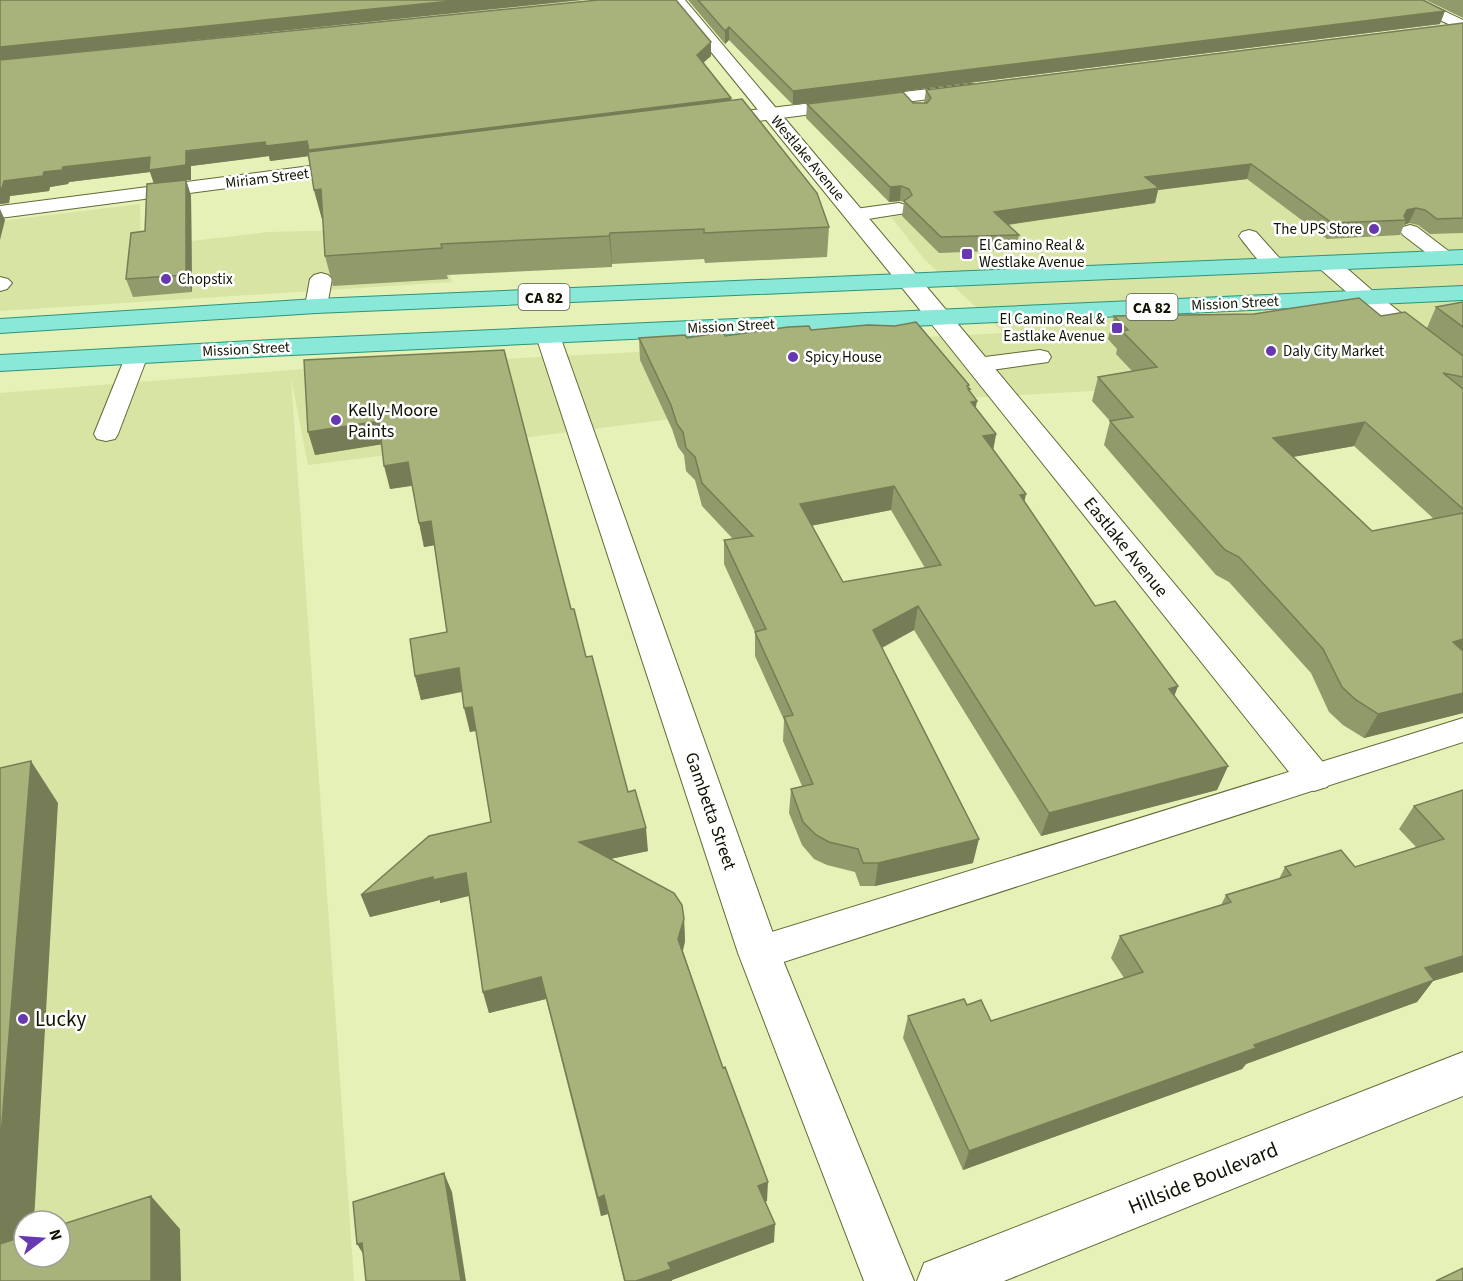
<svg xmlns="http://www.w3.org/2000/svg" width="1463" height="1281" font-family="'Source Sans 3',sans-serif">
<rect width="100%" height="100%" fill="#e5f1b6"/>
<path fill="#d8e4a3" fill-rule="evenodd" d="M 1463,116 L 1463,370 L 734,411 L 308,465 L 291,378 L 354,1281 L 0,1281 L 0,393 L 291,370 L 1004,333 L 925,260 L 891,217 L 1198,158 ZM 24,1221 L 60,1221 L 60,1257 L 24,1257 Z
M 140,204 L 141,247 L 268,232 L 437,228 L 452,282 L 0,311 L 0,221 Z"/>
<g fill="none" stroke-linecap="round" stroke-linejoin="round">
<g stroke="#616a35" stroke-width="2">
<path id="service" d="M 899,203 L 906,205 L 909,209 L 906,213 L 855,221 L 848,219 L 845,215 L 848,211 L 855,209 Z
M 1410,225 L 1417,227 L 1451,253 L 1454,257 L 1451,261 L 1437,261 L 1403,235 L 1400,231 L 1403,227 Z
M 1249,230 L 1256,232 L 1282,261 L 1285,265 L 1282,269 C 1264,274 1253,253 1242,240 L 1239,236 L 1242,232 Z
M 321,273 L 328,275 L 332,279 L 327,306 L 324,311 L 316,313 L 308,311 L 305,306 L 310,279 L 314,275 Z
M 0,277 L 8,279 L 12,283 L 7,289 L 0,291 Z
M 137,348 L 145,350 L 148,355 L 118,434 L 115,439 L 106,441 L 97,439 L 94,434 L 126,355 L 129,350 Z
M 1040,350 L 1048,352 L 1051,357 L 1048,362 L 977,372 L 969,370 L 965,365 L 969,360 L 977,358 Z
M 1463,718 L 1463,742 L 759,970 L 746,965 L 740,953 L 746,941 L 759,936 Z"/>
</g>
<g stroke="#616a35" stroke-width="2">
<path id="minor" d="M 1401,0 L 1421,0 L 1463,20 L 1463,31 L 1404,3 Z
M 970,84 L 976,85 L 979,89 L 976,93 L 712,127 L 705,125 L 703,121 L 705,117 L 712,115 Z
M 357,160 L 364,162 L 367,166 L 364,170 L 0,218 L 0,206 Z
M 1327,256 L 1335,258 L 1374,292 L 1463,361 L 1463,381 L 1454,378 L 1358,302 L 1319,268 L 1316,263 L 1319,258 Z
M 938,309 L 947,311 L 1327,767 L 1332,777 L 1327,787 L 1314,791 L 1301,787 L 929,321 L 926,316 L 929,311 Z
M 548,329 L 557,331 L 560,336 L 780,953 L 914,1281 L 864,1281 L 738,953 L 536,336 L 539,331 Z"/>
</g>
<g stroke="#616a35" stroke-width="2">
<path id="tertiary" d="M 669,0 L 685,0 L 947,311 L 950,316 L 947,321 L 938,323 L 929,321 Z"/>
</g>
<g stroke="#616a35" stroke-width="2">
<path id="secondary" d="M 1463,1052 L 1463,1096 L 1004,1281 L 917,1281 L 924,1263 Z"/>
</g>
<g stroke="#2c947b" stroke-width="2">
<path id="primary" d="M 1463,250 L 1463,264 L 316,313 L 0,333 L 0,319 L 316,299 Z
M 1463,286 L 1463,300 L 271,356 L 0,371 L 0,355 L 271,340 Z"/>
</g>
<use href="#service" fill="#fff" fill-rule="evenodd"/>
<use href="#minor" fill="#fff" fill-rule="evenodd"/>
<use href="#tertiary" fill="#fff" fill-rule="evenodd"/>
<use href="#secondary" fill="#fff" fill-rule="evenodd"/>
<use href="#primary" fill="#89e8d7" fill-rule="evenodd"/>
</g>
<path fill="#909a6a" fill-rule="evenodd" d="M 688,0 L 1423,0 L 1440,24 L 793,105 L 729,40 L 725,44 Z
M 1426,0 L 1463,0 L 1463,18 Z
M 1463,23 L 1463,233 L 1430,234 L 1418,225 L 1409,223 L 1404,225 L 1400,235 L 1327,239 L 1247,179 L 1158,190 L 1155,203 L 1008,225 L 1019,235 L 1016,250 L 939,253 L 902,216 L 904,202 L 900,201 L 889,202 L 806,118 L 807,104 L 924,103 L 926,90 Z
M 711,56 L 703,63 L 829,227 L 827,257 L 705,263 L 704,259 L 612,264 L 612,267 L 447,275 L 448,279 L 333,286 L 325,256 L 323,219 L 322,219 L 314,190 L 308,156 L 270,161 L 269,156 L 191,166 L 191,180 L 186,180 L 191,196 L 192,292 L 133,297 L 126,279 L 145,231 L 154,184 L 150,172 L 69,182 L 68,184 L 50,187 L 49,191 L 10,196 L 9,203 L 0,204 L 0,60 Z
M 1463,302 L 1463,713 L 1364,738 L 1343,725 L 1329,712 L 1311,673 L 1229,582 L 1216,575 L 1104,445 L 1110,421 L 1092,401 L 1098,377 L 1132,371 L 1116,354 L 1117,349 L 1108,339 L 1114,316 L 1381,316 L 1427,328 L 1436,307 ZM 1354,446 L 1434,519 L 1372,531 L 1293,457 Z
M 811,330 L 969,388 L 969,391 L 977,401 L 975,407 L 996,434 L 993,450 L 1024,502 L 1095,606 L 1178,686 L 1174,696 L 1228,766 L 1217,790 L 1041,836 L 914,630 L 882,648 L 973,863 L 875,886 L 860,886 L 855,872 L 827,865 L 814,859 L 802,845 L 789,813 L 791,789 L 802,786 L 783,741 L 784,720 L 755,656 L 755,632 L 724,564 L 724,540 L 733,539 L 702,506 L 695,480 L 686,471 L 684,455 L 678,447 L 672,429 L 640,360 L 639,338 L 687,338 ZM 891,510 L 925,568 L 843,582 L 811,526 Z
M 304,360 L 571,609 L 628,792 L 648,851 L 610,859 L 684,919 L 685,941 L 683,951 L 767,1201 L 765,1202 L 774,1242 L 672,1280 L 672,1281 L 624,1281 L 608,1214 L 601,1216 L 546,999 L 489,1013 L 483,992 L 469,896 L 440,903 L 440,900 L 370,917 L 361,895 L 491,822 L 476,731 L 470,732 L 462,692 L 421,700 L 415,676 L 447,632 L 434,545 L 424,547 L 412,486 L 390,489 L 381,444 L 315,455 Z
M 1463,790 L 1463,972 L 1433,981 L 1417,1002 L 1246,1064 L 1242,1069 L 963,1170 L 903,1038 L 908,1016 L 967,1005 L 991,1021 L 1124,978 L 1111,958 L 1120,936 L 1221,905 L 1226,895 L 1279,879 L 1285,867 L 1355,867 L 1416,847 L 1399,829 L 1414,806 Z"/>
<path fill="#767d56" d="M 461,0 L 583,0 L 0,60 L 0,47 Z
M 1445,11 L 1440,24 L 793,105 L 793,91 Z
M 729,27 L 729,40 L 725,44 L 725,31 Z
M 711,42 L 711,56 L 697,68 L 697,55 Z
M 731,98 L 731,112 L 310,156 L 270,161 L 269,156 L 191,166 L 191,180 L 186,180 L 191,196 L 192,292 L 150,172 L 69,182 L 68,184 L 50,187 L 49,191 L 10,196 L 9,203 L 0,204 L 0,188 L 4,181 L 63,167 L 265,142 L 307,141 Z
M 1251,164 L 1247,179 L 1158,190 L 1155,203 L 991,227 L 994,212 L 1145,177 Z
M 901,186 L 900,201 L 889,202 L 890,187 Z
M 321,189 L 328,218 L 322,219 L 314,190 Z
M 1416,208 L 1409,223 L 1404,225 L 1406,220 L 1404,216 L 1407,210 Z
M 0,209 L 5,220 L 0,240 Z
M 610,233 L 612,264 L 612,267 L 609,236 Z
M 977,401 L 973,424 L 971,402 Z
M 379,421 L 384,444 L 315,455 L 308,432 Z
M 1365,422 L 1354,446 L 1264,462 L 1273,438 Z
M 996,434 L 992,457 L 983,436 Z
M 408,462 L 414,485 L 390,489 L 384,466 Z
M 894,486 L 891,510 L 799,528 L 800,504 Z
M 1026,494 L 1021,518 L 1020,495 Z
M 431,521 L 436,545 L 424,547 L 419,523 Z
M 918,606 L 914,630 L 870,654 L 873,630 Z
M 1463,639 L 1463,660 L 1453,642 Z
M 459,668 L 465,691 L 421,700 L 415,676 Z
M 1178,686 L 1169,710 L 1169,689 Z
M 1463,693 L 1463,713 L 1364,738 L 1378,714 Z
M 472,707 L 478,730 L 470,732 L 464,708 Z
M 31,761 L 58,803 L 34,1221 L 24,1221 L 24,1257 L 0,1253 L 0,1148 Z
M 1228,766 L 1217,790 L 1041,836 L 1049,813 Z
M 646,828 L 648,851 L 582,865 L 579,842 Z
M 979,839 L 973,863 L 875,886 L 878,863 Z
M 466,873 L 472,895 L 440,903 L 440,900 L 370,917 L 361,895 L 433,877 Z
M 684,919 L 685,941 L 680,961 L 678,939 Z
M 1463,956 L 1463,972 L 1433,981 L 1417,1002 L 1246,1064 L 1242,1069 L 963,1170 L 969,1151 L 1254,1045 L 1425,968 Z
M 541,977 L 546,999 L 489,1013 L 483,992 Z
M 444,1173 L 452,1192 L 466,1281 L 461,1281 Z
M 768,1182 L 767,1201 L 757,1205 L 758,1186 Z
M 604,1195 L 608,1214 L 601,1216 L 598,1198 Z
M 151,1196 L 180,1229 L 181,1281 L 151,1281 Z
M 775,1224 L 774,1242 L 672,1280 L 672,1281 L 636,1281 L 668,1263 Z
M 362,1243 L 368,1262 L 357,1244 Z"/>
<path fill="#a8b37b" stroke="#767d56" stroke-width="1.5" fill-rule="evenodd" d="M 0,0 L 461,0 L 0,47 Z
M 598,0 L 676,0 L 711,42 L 697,55 L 731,98 L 309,150 L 307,141 L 266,146 L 265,142 L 186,151 L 186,165 L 149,170 L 150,157 L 63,167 L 62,170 L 44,172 L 43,176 L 4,181 L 2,188 L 0,188 L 0,60 Z
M 698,0 L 1423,0 L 1445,11 L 793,91 L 729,27 L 725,31 Z
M 1463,23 L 1463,218 L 1437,219 L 1425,210 L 1416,208 L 1407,210 L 1404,216 L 1406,220 L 1332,223 L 1251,164 L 1145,177 L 1159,188 L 994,212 L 1019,235 L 941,237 L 904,201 L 912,195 L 909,189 L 901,186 L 890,187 L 807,104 L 903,92 L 913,103 L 927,103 L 931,98 L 926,90 Z
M 742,99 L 817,193 L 829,227 L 704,233 L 704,229 L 610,233 L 609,236 L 441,244 L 442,248 L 325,256 L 321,189 L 314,190 L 308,152 Z
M 186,180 L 186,275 L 126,279 L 131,233 L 145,231 L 147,184 Z
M 1359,298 L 1381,316 L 1405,312 L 1463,356 L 1463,377 L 1443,373 L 1463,389 L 1463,509 L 1365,422 L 1273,438 L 1372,531 L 1463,513 L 1463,639 L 1453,642 L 1463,651 L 1463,693 L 1378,714 L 1356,700 L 1342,687 L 1323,649 L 1239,557 L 1225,550 L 1110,421 L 1133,417 L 1098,377 L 1157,367 L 1122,331 L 1128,330 L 1114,316 L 1254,314 Z
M 1463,302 L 1463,327 L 1436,307 Z
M 916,322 L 969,385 L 967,386 L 970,389 L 968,389 L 977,401 L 971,402 L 996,434 L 983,436 L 1026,494 L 1020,495 L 1095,606 L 1115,601 L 1178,686 L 1169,689 L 1228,766 L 1049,813 L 918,606 L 873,630 L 979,839 L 878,863 L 863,863 L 858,849 L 829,842 L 816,835 L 803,822 L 791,789 L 813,784 L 784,717 L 793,715 L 755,632 L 766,629 L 724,540 L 753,536 L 702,483 L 695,457 L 686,448 L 683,432 L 677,424 L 671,405 L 639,338 L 685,335 L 687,338 L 723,332 L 725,336 L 788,327 L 809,326 L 811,330 L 868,325 L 895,326 ZM 894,486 L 941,565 L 843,582 L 800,504 Z
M 504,350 L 571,609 L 574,609 L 586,657 L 592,656 L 628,792 L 635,790 L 646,828 L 579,842 L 674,893 L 682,905 L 684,919 L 678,939 L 723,1068 L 725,1067 L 768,1182 L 758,1186 L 775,1224 L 668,1263 L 671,1269 L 636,1281 L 625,1281 L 604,1195 L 598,1198 L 541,977 L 483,992 L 466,873 L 433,880 L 433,877 L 361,895 L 429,836 L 491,822 L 472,707 L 464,708 L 459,668 L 415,676 L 410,639 L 447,632 L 431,521 L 419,523 L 408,462 L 384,466 L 379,421 L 308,432 L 304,360 Z
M 31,761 L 0,1148 L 0,768 Z
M 1463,790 L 1463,956 L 1425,968 L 1434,980 L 1254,1045 L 1256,1048 L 969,1151 L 908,1016 L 964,999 L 967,1005 L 981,1000 L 991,1021 L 1143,972 L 1120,936 L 1231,902 L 1226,895 L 1291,875 L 1285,867 L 1341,850 L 1355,867 L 1444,839 L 1414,806 Z
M 444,1173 L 461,1281 L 366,1281 L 362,1243 L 357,1244 L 353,1202 Z
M 151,1196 L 151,1281 L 0,1281 L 0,1244 L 24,1236 L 24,1257 L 60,1257 L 60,1225 Z
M 1463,1268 L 1463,1281 L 1436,1281 Z"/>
<g fill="#6738af" stroke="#fff" stroke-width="2">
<circle cx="1374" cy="229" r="6"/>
<rect x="961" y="248" width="12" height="12" rx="3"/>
<circle cx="166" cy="279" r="6"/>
<rect x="1111" y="322" width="12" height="12" rx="3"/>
<circle cx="1271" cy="351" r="6"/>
<circle cx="793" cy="357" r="6"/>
<circle cx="336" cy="420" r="6"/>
<circle cx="23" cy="1019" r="6"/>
</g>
<g text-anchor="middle" stroke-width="5" stroke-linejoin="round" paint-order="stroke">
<g font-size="15" fill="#101301" stroke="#fff">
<text transform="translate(808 158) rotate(50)" y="5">Westlake Avenue</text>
<text transform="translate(267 178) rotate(-7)" y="5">Miriam Street</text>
<text transform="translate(1235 303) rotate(-3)" y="5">Mission Street</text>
<text transform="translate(731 326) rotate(-3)" y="5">Mission Street</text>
<text transform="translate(246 349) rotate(-3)" y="5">Mission Street</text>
</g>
<g font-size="15" fill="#101301" stroke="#fff" text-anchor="start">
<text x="1362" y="234" text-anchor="end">The UPS Store</text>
<text x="979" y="250">El Camino Real &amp;<tspan x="979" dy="17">Westlake Avenue</tspan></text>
<text x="178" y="284">Chopstix</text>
<text x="1105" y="324" text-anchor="end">El Camino Real &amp;<tspan x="1105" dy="17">Eastlake Avenue</tspan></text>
<text x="1283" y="356">Daly City Market</text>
<text x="805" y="362">Spicy House</text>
</g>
<g fill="#fff" stroke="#585a4d" stroke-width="1.5">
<rect x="518.5" y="284" width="51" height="26" rx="4.5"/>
<rect x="1126.5" y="294" width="51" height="26" rx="4.5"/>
</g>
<g font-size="16" font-weight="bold" fill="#101301">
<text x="544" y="303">CA 82</text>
<text x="1152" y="313">CA 82</text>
</g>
<g font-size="18" fill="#101301" stroke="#fff" text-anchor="start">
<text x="348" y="416">Kelly-Moore<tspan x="348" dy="21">Paints</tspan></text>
</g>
<g font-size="18" fill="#101301" stroke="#fff">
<text transform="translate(1126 547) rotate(51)" y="6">Eastlake Avenue</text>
<text transform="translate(711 811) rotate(71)" y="6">Gambetta Street</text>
</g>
<g font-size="21" fill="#101301" stroke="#fff" text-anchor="start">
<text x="35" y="1026">Lucky</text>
</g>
<g font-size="21" fill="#101301" stroke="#fff">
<text transform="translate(1203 1178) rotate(-22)" y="7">Hillside Boulevard</text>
</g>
</g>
<g transform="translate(42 1239) rotate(73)"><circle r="28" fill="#ffffff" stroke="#9fa199" stroke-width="1.5"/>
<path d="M0-4.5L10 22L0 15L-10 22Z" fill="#6738af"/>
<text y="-9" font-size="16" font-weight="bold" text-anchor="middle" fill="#101301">N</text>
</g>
</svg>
